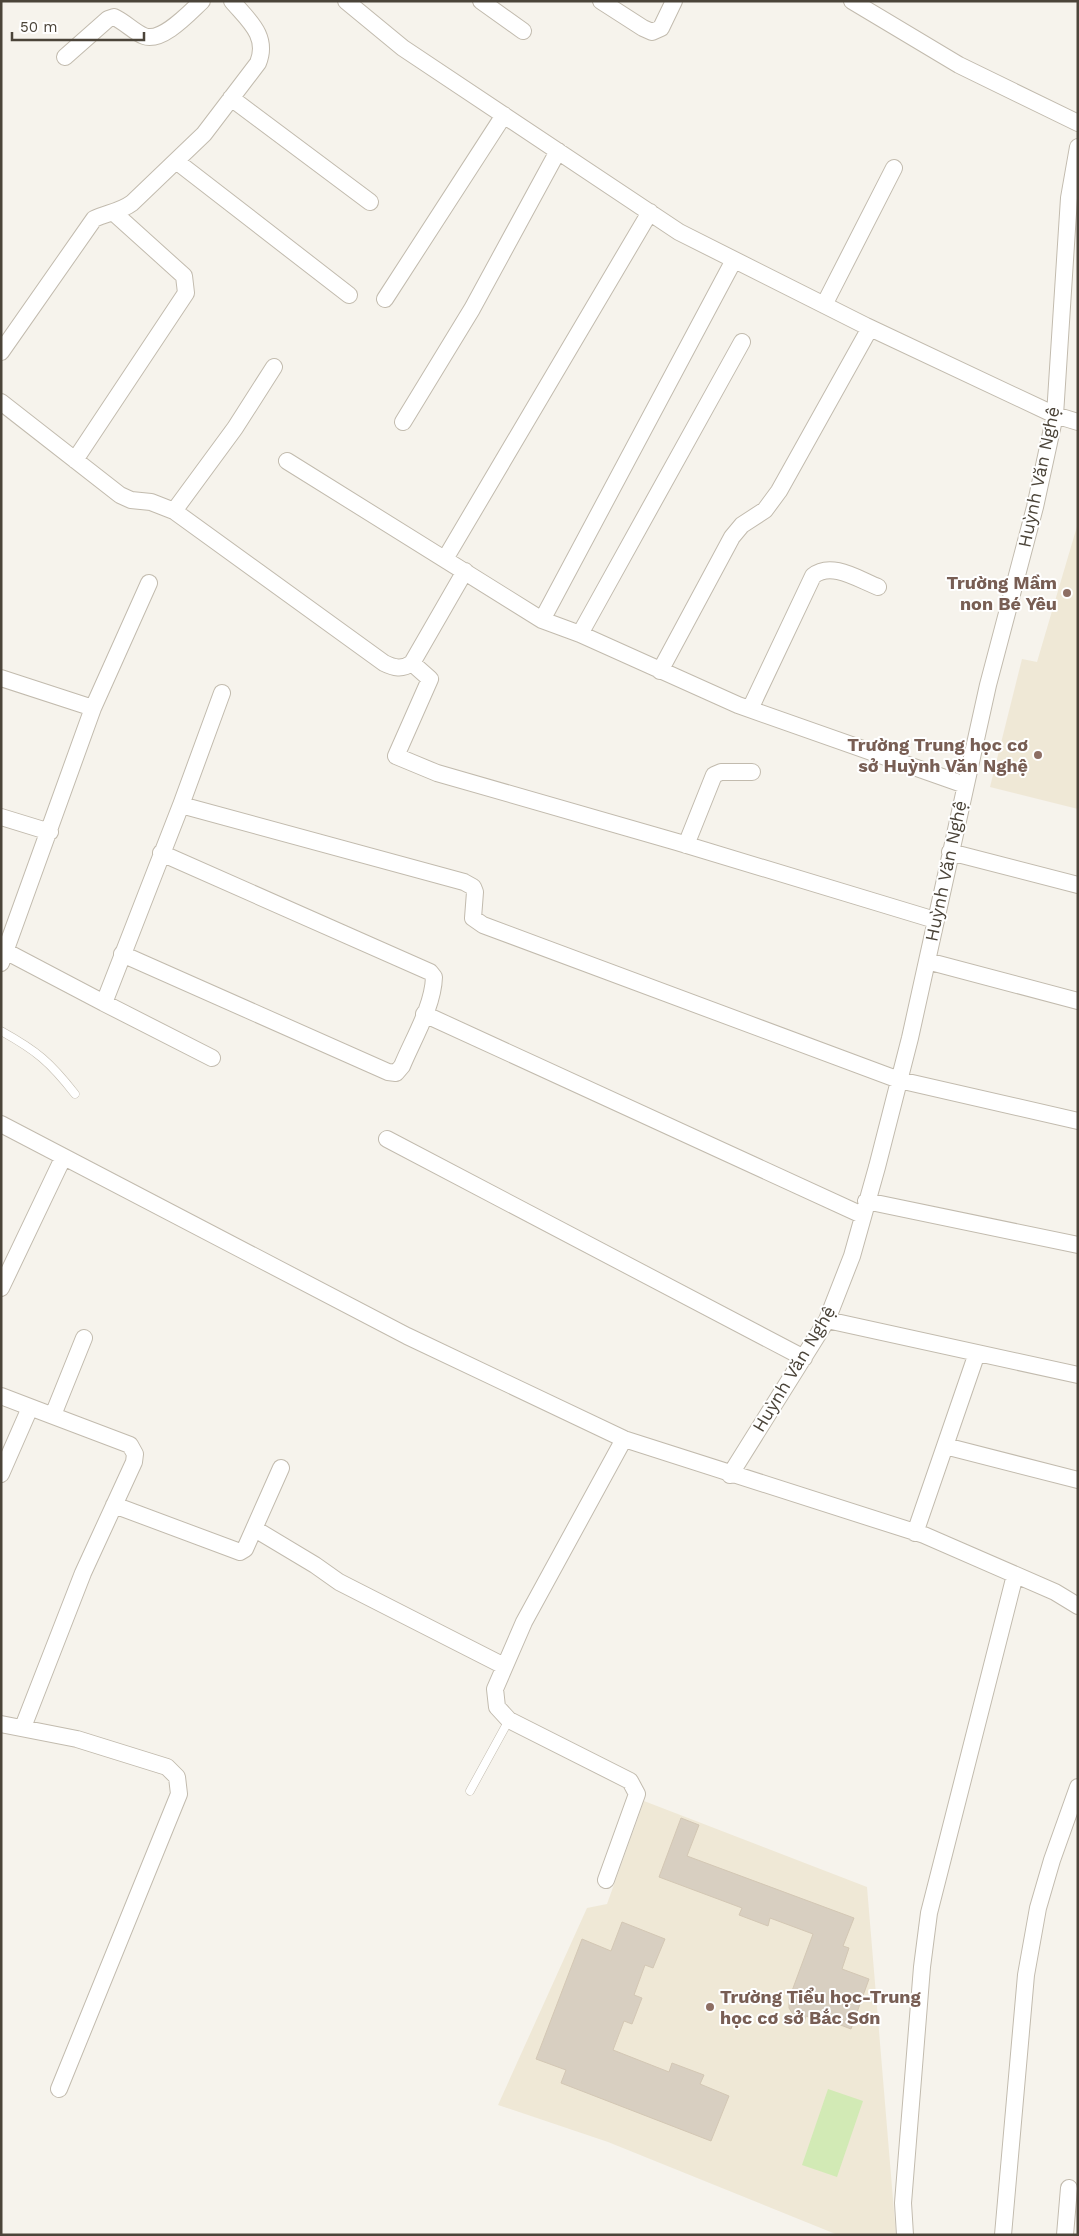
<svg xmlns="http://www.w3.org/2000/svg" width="1079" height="2236" font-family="'Work Sans',sans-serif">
<rect width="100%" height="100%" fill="#f6f3ec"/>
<path fill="#efe8d6" d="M 1078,523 L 1078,809 L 990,787 L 1022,659 L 1037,662 Z
M 644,1801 L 867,1887 L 896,2235 L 838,2235 L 608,2142 L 498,2105 L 587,1908 L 607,1904 Z"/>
<path fill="#d2eab5" d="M 828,2089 L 863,2101 L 837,2177 L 802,2165 Z"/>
<path fill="#d8cfc1" stroke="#d3c7b4" d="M 681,1818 L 699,1825 L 687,1856 L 854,1918 L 843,1946 L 849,1948 L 842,1969 L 869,1979 L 851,2029 L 817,2016 L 816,2020 L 806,2016 L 804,2023 L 795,2018 L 789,2008 L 789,1999 L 813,1934 L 770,1918 L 768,1926 L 739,1915 L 742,1908 L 659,1877 Z
M 622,1922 L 665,1939 L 653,1968 L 645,1965 L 634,1995 L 642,1998 L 632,2024 L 624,2021 L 613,2050 L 669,2072 L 672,2063 L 704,2075 L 700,2084 L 729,2096 L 711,2141 L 561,2083 L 566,2070 L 536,2059 L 582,1939 L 611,1951 Z"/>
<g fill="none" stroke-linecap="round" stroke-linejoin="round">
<g stroke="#c2bbae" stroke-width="9">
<path id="service" d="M 1,1031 C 37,1051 50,1062 75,1094
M 470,1791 L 509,1720"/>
</g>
<g stroke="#c2bbae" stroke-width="18">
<path id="minor" d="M 346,1 L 403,48 L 679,232 L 866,326 L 1055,415 L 1078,422
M 481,1 L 523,31
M 601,1 L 643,28 L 652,32 L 661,28 L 674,1
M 852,1 L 959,65 L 1078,123
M 65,57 L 108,19 L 114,17 C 125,22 134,32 144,36 C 162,43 189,13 202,1
M 231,98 L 370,202
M 176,161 L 349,295
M 385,299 L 504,115
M 824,305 L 894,168
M 1,352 L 94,219 C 106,213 120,212 132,203 L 204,134 L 258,63 C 269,36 248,20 232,1
M 1,402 L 120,495 L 131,500 L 151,502 L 174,511 L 384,663 C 394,668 402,670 412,663 L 465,571
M 403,422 L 472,309 L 558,151
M 75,460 L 186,293 L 184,276 L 113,212
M 287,461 L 542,620 L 580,634 L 738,705 L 965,785
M 174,511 L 235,428 L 274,367
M 445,559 L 650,212
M 542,620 L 734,260
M 580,634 L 742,342
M 412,663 L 430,679 L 396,756 L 437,773 L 677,842 L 935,920
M 660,671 L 732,537 L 742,525 L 765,510 L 779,491 L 870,328
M 1,678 L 93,708
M 750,709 L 813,576 C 831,561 858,579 878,587
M 181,805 L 222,693
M 1,817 L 50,832
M 686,845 L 714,775 L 721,772 L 752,772
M 950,852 L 1078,885
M 7,952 L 104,1003
M 122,954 L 388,1072 L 396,1073 L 402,1066 C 413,1039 433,1007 434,977 L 430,972 L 161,853
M 927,961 L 1078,1001
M 1,963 L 93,708 L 149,583
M 424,1014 L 862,1215
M 212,1058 L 104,1003 L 181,805 L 464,882 L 473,887 L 475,892 L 473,918 L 483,925 L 899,1080 L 1078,1121
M 1,1124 L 407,1336 L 624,1439 L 924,1535 L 1055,1592 L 1078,1606
M 387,1139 L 804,1358
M 866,1201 L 1078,1245
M 1,1288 L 63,1158
M 827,1320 L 1078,1375
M 1,1396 L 35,1409
M 53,1415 L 84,1338
M 945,1446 L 1078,1480
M 1,1474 L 29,1410 L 35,1409 L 130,1445 L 135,1454 L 134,1462 L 83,1573 L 23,1727
M 730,1475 L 827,1320 L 852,1256 L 877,1167 L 910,1038 L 988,685 L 1035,507 L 1055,415 L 1069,198 L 1078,147
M 114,1505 L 240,1552 L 245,1549 L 281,1468
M 255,1529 L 315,1565 L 339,1582 L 504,1666
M 915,1533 L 977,1353
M 1,1724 L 77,1739 L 167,1767 L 177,1777 L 179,1794 L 59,2089
M 606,1880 L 637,1794 L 630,1781 L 509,1720 L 497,1707 L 495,1689 L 524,1622 L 624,1439
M 905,2235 L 903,2203 L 922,1967 L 929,1913 L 1015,1575
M 1003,2235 L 1026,1975 L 1038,1908 L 1052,1860 L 1078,1787
M 1065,2235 L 1069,2188"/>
</g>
<use href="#service" stroke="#fff" stroke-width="8"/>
<use href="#minor" stroke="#fff" stroke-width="16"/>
</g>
<g fill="#8d6e63" stroke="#fff" stroke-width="2">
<circle cx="1067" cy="593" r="5"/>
<circle cx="1038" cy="755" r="5"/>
<circle cx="710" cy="2007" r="5"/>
</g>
<g text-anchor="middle" stroke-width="4" stroke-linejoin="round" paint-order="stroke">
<g font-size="18" fill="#4b4439" stroke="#fff">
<text transform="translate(1039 477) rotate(-78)" y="6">Huỳnh Văn Nghệ</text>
<text transform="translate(946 871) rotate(-78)" y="6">Huỳnh Văn Nghệ</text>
<text transform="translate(794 1369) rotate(-59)" y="6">Huỳnh Văn Nghệ</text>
</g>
<g font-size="18" font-weight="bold" fill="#785e54" stroke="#fff" text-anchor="end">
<text x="1057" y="589">Trường Mầm<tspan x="1057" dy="21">non Bé Yêu</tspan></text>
<text x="1028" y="751">Trường Trung học cơ<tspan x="1028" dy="21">sở Huỳnh Văn Nghệ</tspan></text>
<text x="720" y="2003" text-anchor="start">Trường Tiểu học-Trung<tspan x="720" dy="21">học cơ sở Bắc Sơn</tspan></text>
</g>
</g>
<rect width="1079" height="2236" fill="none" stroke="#4b4439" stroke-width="5"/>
<path d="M12 32v8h132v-8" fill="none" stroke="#4b4439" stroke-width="2.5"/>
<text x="20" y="32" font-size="15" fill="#4b4439" stroke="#ffffff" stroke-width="4" paint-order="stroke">50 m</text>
</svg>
